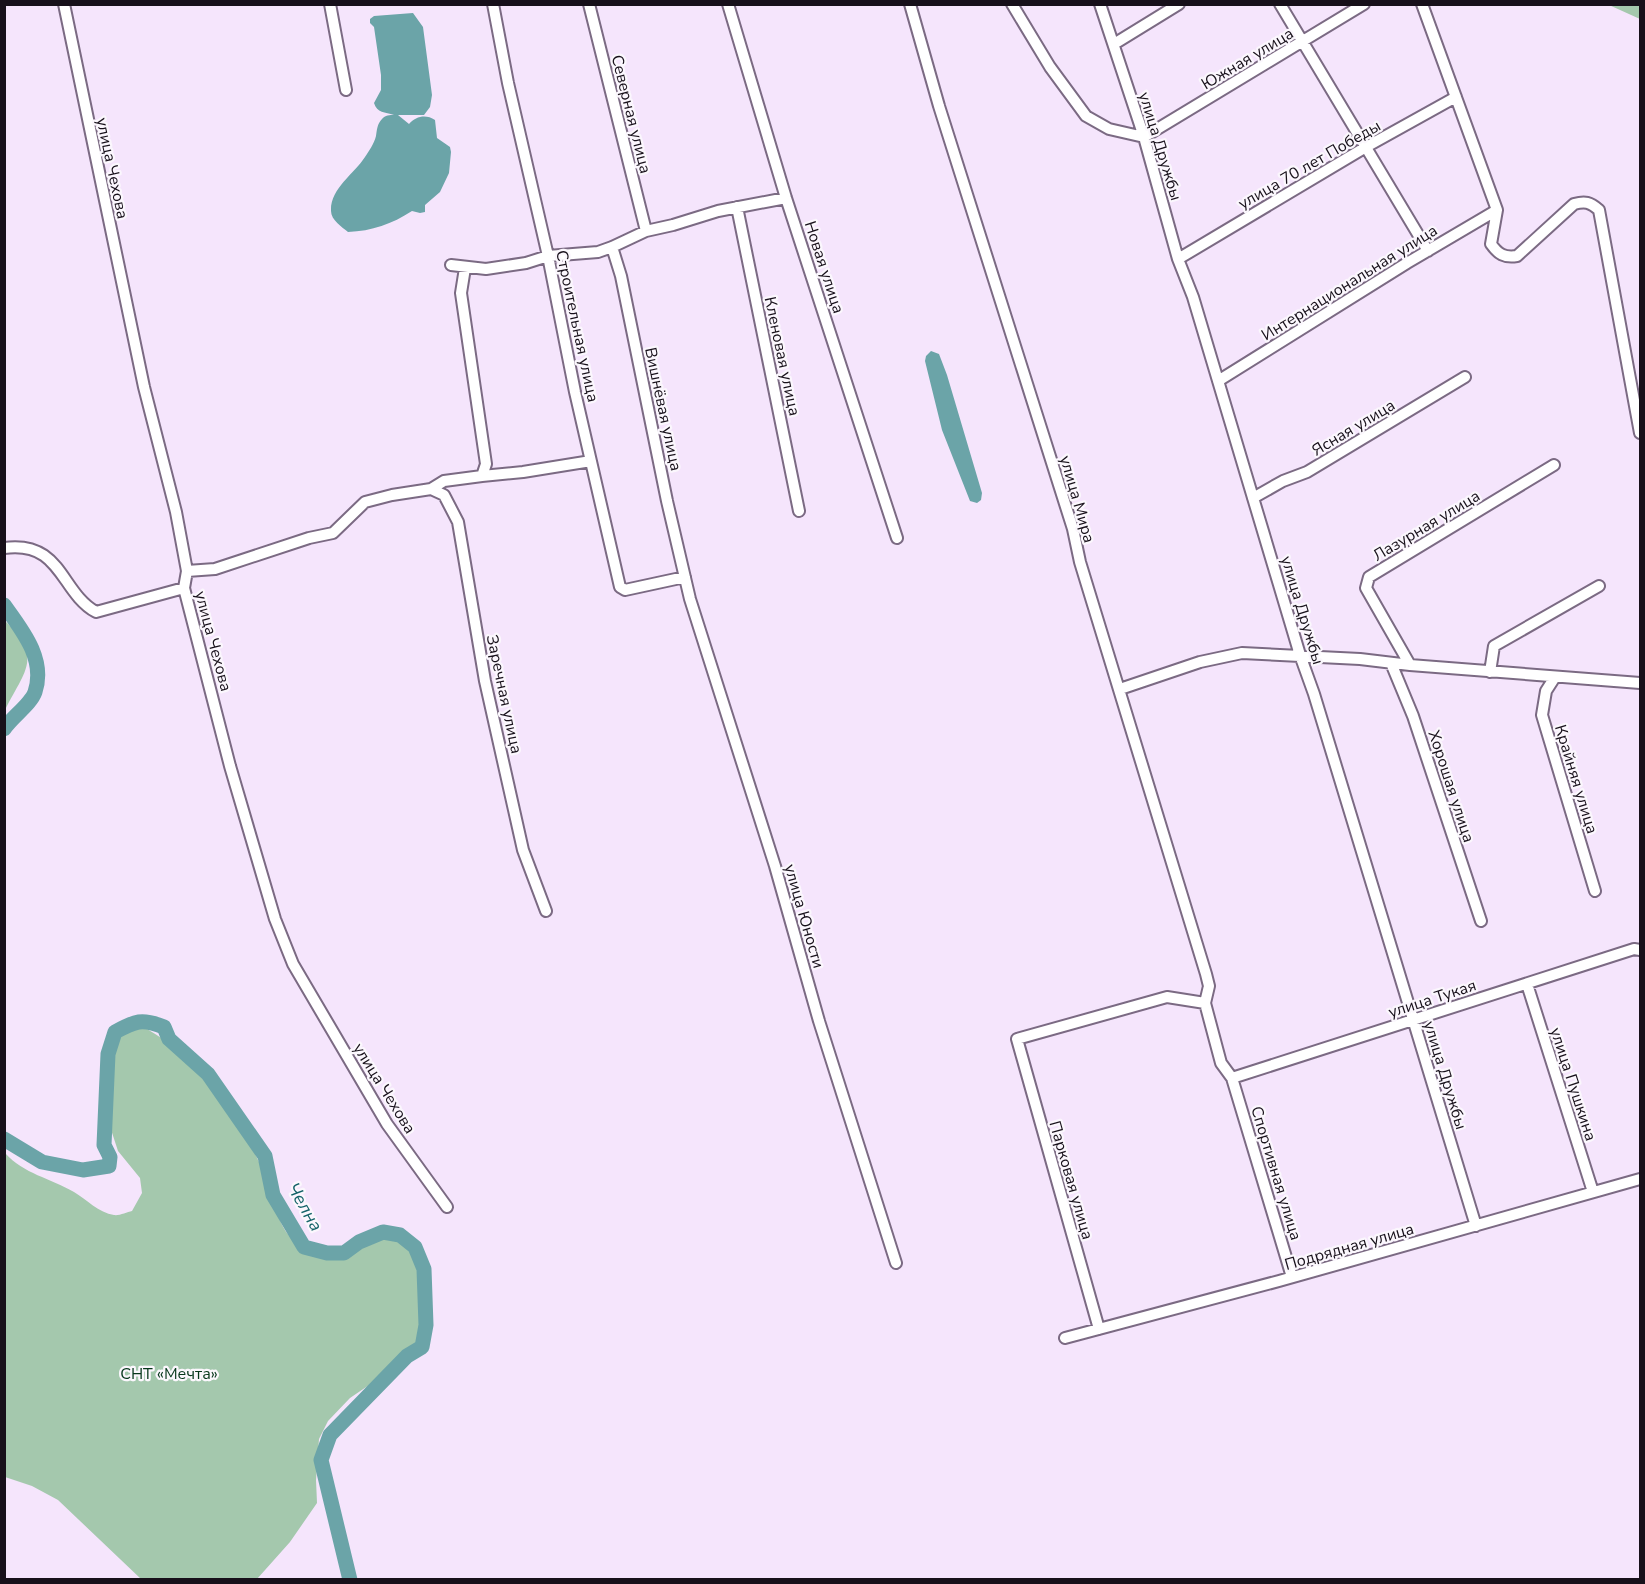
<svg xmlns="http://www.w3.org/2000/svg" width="1645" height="1584" font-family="'Nunito Sans',sans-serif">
<rect width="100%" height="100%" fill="#f5e5fc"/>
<path fill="#a4c8ad" d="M 1609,5 L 1640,5 L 1640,19 Z
M 5,621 C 44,658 24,671 5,710 Z
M 136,1023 C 198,1054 238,1113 265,1175 C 274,1195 276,1227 295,1241 C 304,1247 334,1252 344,1248 C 354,1244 364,1232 375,1230 C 411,1224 419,1264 422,1290 C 424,1307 429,1333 420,1348 L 410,1349 L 401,1354 L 378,1379 L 350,1398 L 328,1421 L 319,1439 L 316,1480 L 317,1503 L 290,1542 L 257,1579 L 141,1579 L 58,1500 L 32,1486 L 5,1477 L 5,1153 C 24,1174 50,1178 74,1192 C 86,1199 99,1213 114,1215 C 119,1216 127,1212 132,1211 L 142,1193 L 140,1178 L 118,1151 L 101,1099 L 101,1086 L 110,1036 L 119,1027 Z"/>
<path fill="#6ba4a8" d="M 413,13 L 423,27 L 432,95 L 430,107 L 424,115 L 398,115 L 409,124 C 416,116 426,114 435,120 L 437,138 L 450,147 L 451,152 L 449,173 L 440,192 L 425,205 L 425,212 L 420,213 L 412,211 C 392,224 372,231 348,232 C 342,227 331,220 331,211 C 330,189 354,174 365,157 C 369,151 374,144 376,136 C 377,130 377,124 382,119 C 385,115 390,115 394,115 C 385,112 377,113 374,103 L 381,90 L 381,75 L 374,27 L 370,23 L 370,19 L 374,16 Z
M 931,351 L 939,354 L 947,375 L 982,493 L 981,500 L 977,503 L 970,501 L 942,430 L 925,361 L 926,356 Z"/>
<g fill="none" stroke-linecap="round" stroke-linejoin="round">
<path stroke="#6ba4a8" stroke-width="15" d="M 4,605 C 22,630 46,659 35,692 C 31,704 12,717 4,729
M 4,1139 L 42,1162 L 83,1170 L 109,1166 L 110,1157 L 104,1145 L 108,1054 L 115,1032 C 135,1021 142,1018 164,1027 L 169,1039 L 208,1074 L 265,1156 L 273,1195 L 304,1247 L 327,1253 L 344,1253 L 359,1242 L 383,1232 L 400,1235 L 415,1247 L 424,1269 L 426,1325 L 422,1347 L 407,1356 L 330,1435 L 321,1460 L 350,1580"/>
<g stroke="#7b6a83" stroke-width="14">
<path id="minor" d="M 64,4 L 144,387 L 176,512 L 187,571 L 184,588 L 230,766 L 275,919 L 293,964 L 387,1124 L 447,1207
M 330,4 L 346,90
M 493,4 L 508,83 L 548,256 L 575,392 L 620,587 L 625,590 L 685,577
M 589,4 L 646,231
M 728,4 L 786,198 L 897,538
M 910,4 L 939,106 L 1073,529 L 1080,562 L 1206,974 L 1209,986 L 1205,1003 L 1221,1063 L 1232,1078 L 1292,1277
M 1012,4 L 1050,67 L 1086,116 L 1109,129 L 1144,137 L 1364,4
M 1100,4 L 1144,137 L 1178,259 L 1193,297 L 1300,655 L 1314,694 L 1476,1226
M 1280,4 L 1428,251
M 1422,4 L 1497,210 L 1491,244 C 1498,254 1504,258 1517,256 L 1574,204 C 1585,201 1590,202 1599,210 L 1640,433
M 1114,44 L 1179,4
M 737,207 L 799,511
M 612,247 L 621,276 L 667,501 L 690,599 L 775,866 L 819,1021 L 896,1263
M 1178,259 L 1366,147 L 1456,97
M 451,265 L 486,269 L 526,263 L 548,256 L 598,252 L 612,247 L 646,231 L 673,225 L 718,211 L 786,198
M 1218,381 L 1407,263 L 1497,210
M 482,476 L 523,472 L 591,461
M 431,489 L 444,481 L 482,476 L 486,464 L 461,293 L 465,268
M 1253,498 L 1283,481 L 1307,472 L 1465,377
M 4,548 C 62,540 60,592 96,612 L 184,588
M 187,571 L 215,569 L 309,538 L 333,533 L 365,502 L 392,495 L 431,489 L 444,495 L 458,522 L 485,681 L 523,850 L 546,911
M 1391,663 L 1413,716 L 1481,921
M 1410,665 L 1366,588 L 1369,577 L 1554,465
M 1490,672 L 1494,646 L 1599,586
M 1555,677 L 1546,691 L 1542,715 L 1595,891
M 1120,689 L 1200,662 L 1242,653 L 1360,659 L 1410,665 L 1640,683
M 1527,984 L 1593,1192
M 1232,1078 L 1634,949 L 1640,950
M 1099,1329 L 1017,1039 L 1167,997 L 1205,1003
M 1065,1338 L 1279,1281 L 1640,1179"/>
</g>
<use href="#minor" stroke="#fff" stroke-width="10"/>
</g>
<g text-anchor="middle" stroke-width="4.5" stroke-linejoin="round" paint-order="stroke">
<g font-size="16" fill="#17101a" stroke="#fbf7fd">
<text transform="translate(1247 58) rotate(-31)" y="6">Южная улица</text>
<text transform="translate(632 114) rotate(76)" y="6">Северная улица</text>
<text transform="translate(1161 146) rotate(73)" y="6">улица Дружбы</text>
<text transform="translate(1309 164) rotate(-30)" y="6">улица 70 лет Победы</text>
<text transform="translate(113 168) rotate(78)" y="6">улица Чехова</text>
<text transform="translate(825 267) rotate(72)" y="6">Новая улица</text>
<text transform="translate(1349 282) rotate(-32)" y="6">Интернациональная улица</text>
<text transform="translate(578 326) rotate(78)" y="6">Строительная улица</text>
<text transform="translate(783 356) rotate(78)" y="6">Кленовая улица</text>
<text transform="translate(664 409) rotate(78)" y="6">Вишнёвая улица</text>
<text transform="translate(1353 427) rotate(-31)" y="6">Ясная улица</text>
<text transform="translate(1078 499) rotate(74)" y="6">улица Мира</text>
<text transform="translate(1426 525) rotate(-31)" y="6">Лазурная улица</text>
<text transform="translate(1303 610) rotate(73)" y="6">улица Дружбы</text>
<text transform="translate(214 641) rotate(75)" y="6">улица Чехова</text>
<text transform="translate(505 694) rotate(78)" y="6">Заречная улица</text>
<text transform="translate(1577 779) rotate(73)" y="6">Крайняя улица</text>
<text transform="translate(1452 786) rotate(72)" y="6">Хорошая улица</text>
<text transform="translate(805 916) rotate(74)" y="6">улица Юности</text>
<text transform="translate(1432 998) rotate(-18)" y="6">улица Тукая</text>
<text transform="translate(1446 1075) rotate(73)" y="6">улица Дружбы</text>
<text transform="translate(1574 1084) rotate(72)" y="6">улица Пушкина</text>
<text transform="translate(385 1088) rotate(58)" y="6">улица Чехова</text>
<text transform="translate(1277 1173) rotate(73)" y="6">Спортивная улица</text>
<text transform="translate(1072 1180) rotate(74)" y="6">Парковая улица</text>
<text transform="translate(1349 1246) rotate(-16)" y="6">Подрядная улица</text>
</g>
<g font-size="16" fill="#05361a" stroke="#fbf7fd">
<text x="169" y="1379">СНТ «Мечта»</text>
</g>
<g font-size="18" font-style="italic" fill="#146369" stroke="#fbf7fd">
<text transform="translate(305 1207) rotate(60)" y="6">Челна</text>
</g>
</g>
<rect width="1645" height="1584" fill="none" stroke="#17101a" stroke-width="12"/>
</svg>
